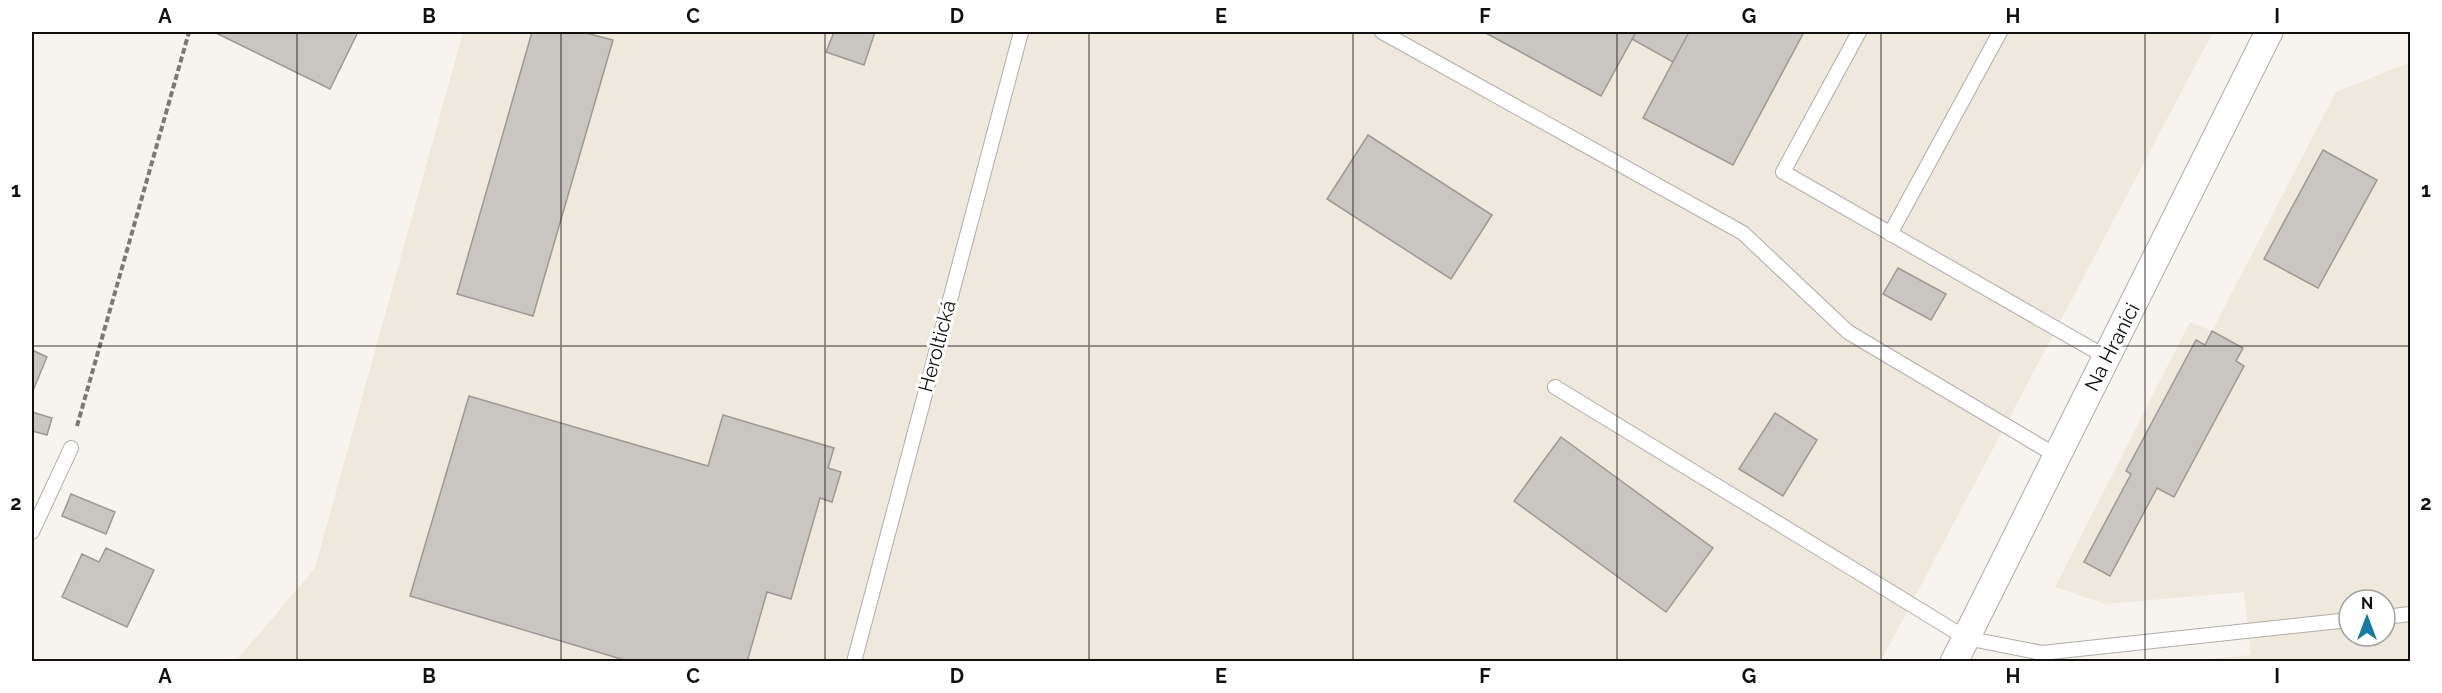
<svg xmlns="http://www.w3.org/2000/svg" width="2442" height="693" font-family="Raleway,sans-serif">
<rect width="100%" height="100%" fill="#f7f4f0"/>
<path fill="#efe8dd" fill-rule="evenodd" d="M 463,32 L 2213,32 L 1881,661 L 235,662 L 315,568 Z
M 2410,62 L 2410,661 L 2187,661 L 2251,655 L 2244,592 L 2105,604 L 2055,587 L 2190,322 L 2212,331 L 2336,92 ZM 2349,600 L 2385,600 L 2385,636 L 2349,636 Z"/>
<path fill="#c9c6c2" stroke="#9b9895" stroke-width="1.5" d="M 214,32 L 358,32 L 330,89 Z
M 532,32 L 582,32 L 613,40 L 533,316 L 457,294 Z
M 834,32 L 875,32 L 864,65 L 826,52 Z
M 1484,32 L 1636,32 L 1601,96 Z
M 1636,32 L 1689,32 L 1673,62 L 1632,39 Z
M 1689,32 L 1804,32 L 1733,165 L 1643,118 Z
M 1368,135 L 1492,215 L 1451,279 L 1327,199 Z
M 2323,150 L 2377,180 L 2318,288 L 2264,259 Z
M 1898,268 L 1946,294 L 1931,320 L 1883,294 Z
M 2212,331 L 2243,348 L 2236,361 L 2244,366 L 2174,497 L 2157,488 L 2110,576 L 2084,562 L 2131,474 L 2126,471 L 2196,340 L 2205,345 Z
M 32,350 L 47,357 L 32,393 Z
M 469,396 L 708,466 L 723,415 L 834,448 L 828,468 L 841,472 L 832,502 L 820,498 L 791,599 L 767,592 L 747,662 L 631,662 L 410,596 Z
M 32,412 L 52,418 L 47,435 L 32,431 Z
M 1775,413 L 1817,440 L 1783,496 L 1739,469 Z
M 1561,437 L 1713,548 L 1666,612 L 1514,501 Z
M 71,494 L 115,512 L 106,534 L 62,516 Z
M 106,548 L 154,570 L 127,627 L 62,597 L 82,554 L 99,562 Z"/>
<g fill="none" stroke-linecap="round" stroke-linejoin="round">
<g stroke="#b0ada9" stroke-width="16">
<path id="service" d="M 1382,32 L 1743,233 L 1848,332 L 2057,456
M 1859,32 L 1783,172 L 2106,357
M 1890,234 L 2000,32
M 1555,387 L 1966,638 L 2042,653 L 2349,620
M 32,532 L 71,448
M 2385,617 L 2410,614
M 854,662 L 1021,32"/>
</g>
<g stroke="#b0ada9" stroke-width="29">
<path id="minor" d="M 1954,662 L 2269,32"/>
</g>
<path stroke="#7b7976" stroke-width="4" stroke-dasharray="6 3" stroke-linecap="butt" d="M 77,426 L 189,32"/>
<use href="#service" stroke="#fff" stroke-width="14"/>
<use href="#minor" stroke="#fff" stroke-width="27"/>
</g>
<path fill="none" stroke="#12110f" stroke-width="1.5" stroke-opacity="0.55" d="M 297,32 L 297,662M 561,32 L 561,662M 825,32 L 825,662M 1089,32 L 1089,662M 1353,32 L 1353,662M 1617,32 L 1617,662M 1881,32 L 1881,662M 2145,32 L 2145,662M 32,346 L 2410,346"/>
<g text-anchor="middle" stroke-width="6" stroke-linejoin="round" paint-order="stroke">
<g font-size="20" fill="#12110f" stroke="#fff">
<text transform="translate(937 346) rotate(-75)" y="7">Heroltická</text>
<text transform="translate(2112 347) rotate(-63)" y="7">Na Hranici</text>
</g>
</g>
<rect width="2442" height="693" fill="none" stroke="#ffffff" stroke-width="66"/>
<g transform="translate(2367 618)"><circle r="28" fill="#ffffff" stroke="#a0a09f" stroke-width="1.5"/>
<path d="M0-4.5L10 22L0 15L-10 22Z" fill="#157ba6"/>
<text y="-9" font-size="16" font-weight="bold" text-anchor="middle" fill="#12110f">N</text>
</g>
<rect x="33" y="33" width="2376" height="627" fill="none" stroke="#12110f" stroke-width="2"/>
<g font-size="20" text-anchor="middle" font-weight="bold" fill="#12110f">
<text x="165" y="23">A</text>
<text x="429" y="23">B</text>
<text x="693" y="23">C</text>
<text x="957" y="23">D</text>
<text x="1221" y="23">E</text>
<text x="1485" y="23">F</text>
<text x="1749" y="23">G</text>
<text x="2013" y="23">H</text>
<text x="2277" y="23">I</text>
<text x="16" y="197">1</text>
<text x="2426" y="197">1</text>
<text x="16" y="510">2</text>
<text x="2426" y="510">2</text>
<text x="165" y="683">A</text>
<text x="429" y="683">B</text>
<text x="693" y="683">C</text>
<text x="957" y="683">D</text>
<text x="1221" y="683">E</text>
<text x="1485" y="683">F</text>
<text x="1749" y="683">G</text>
<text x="2013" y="683">H</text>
<text x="2277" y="683">I</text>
</g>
</svg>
